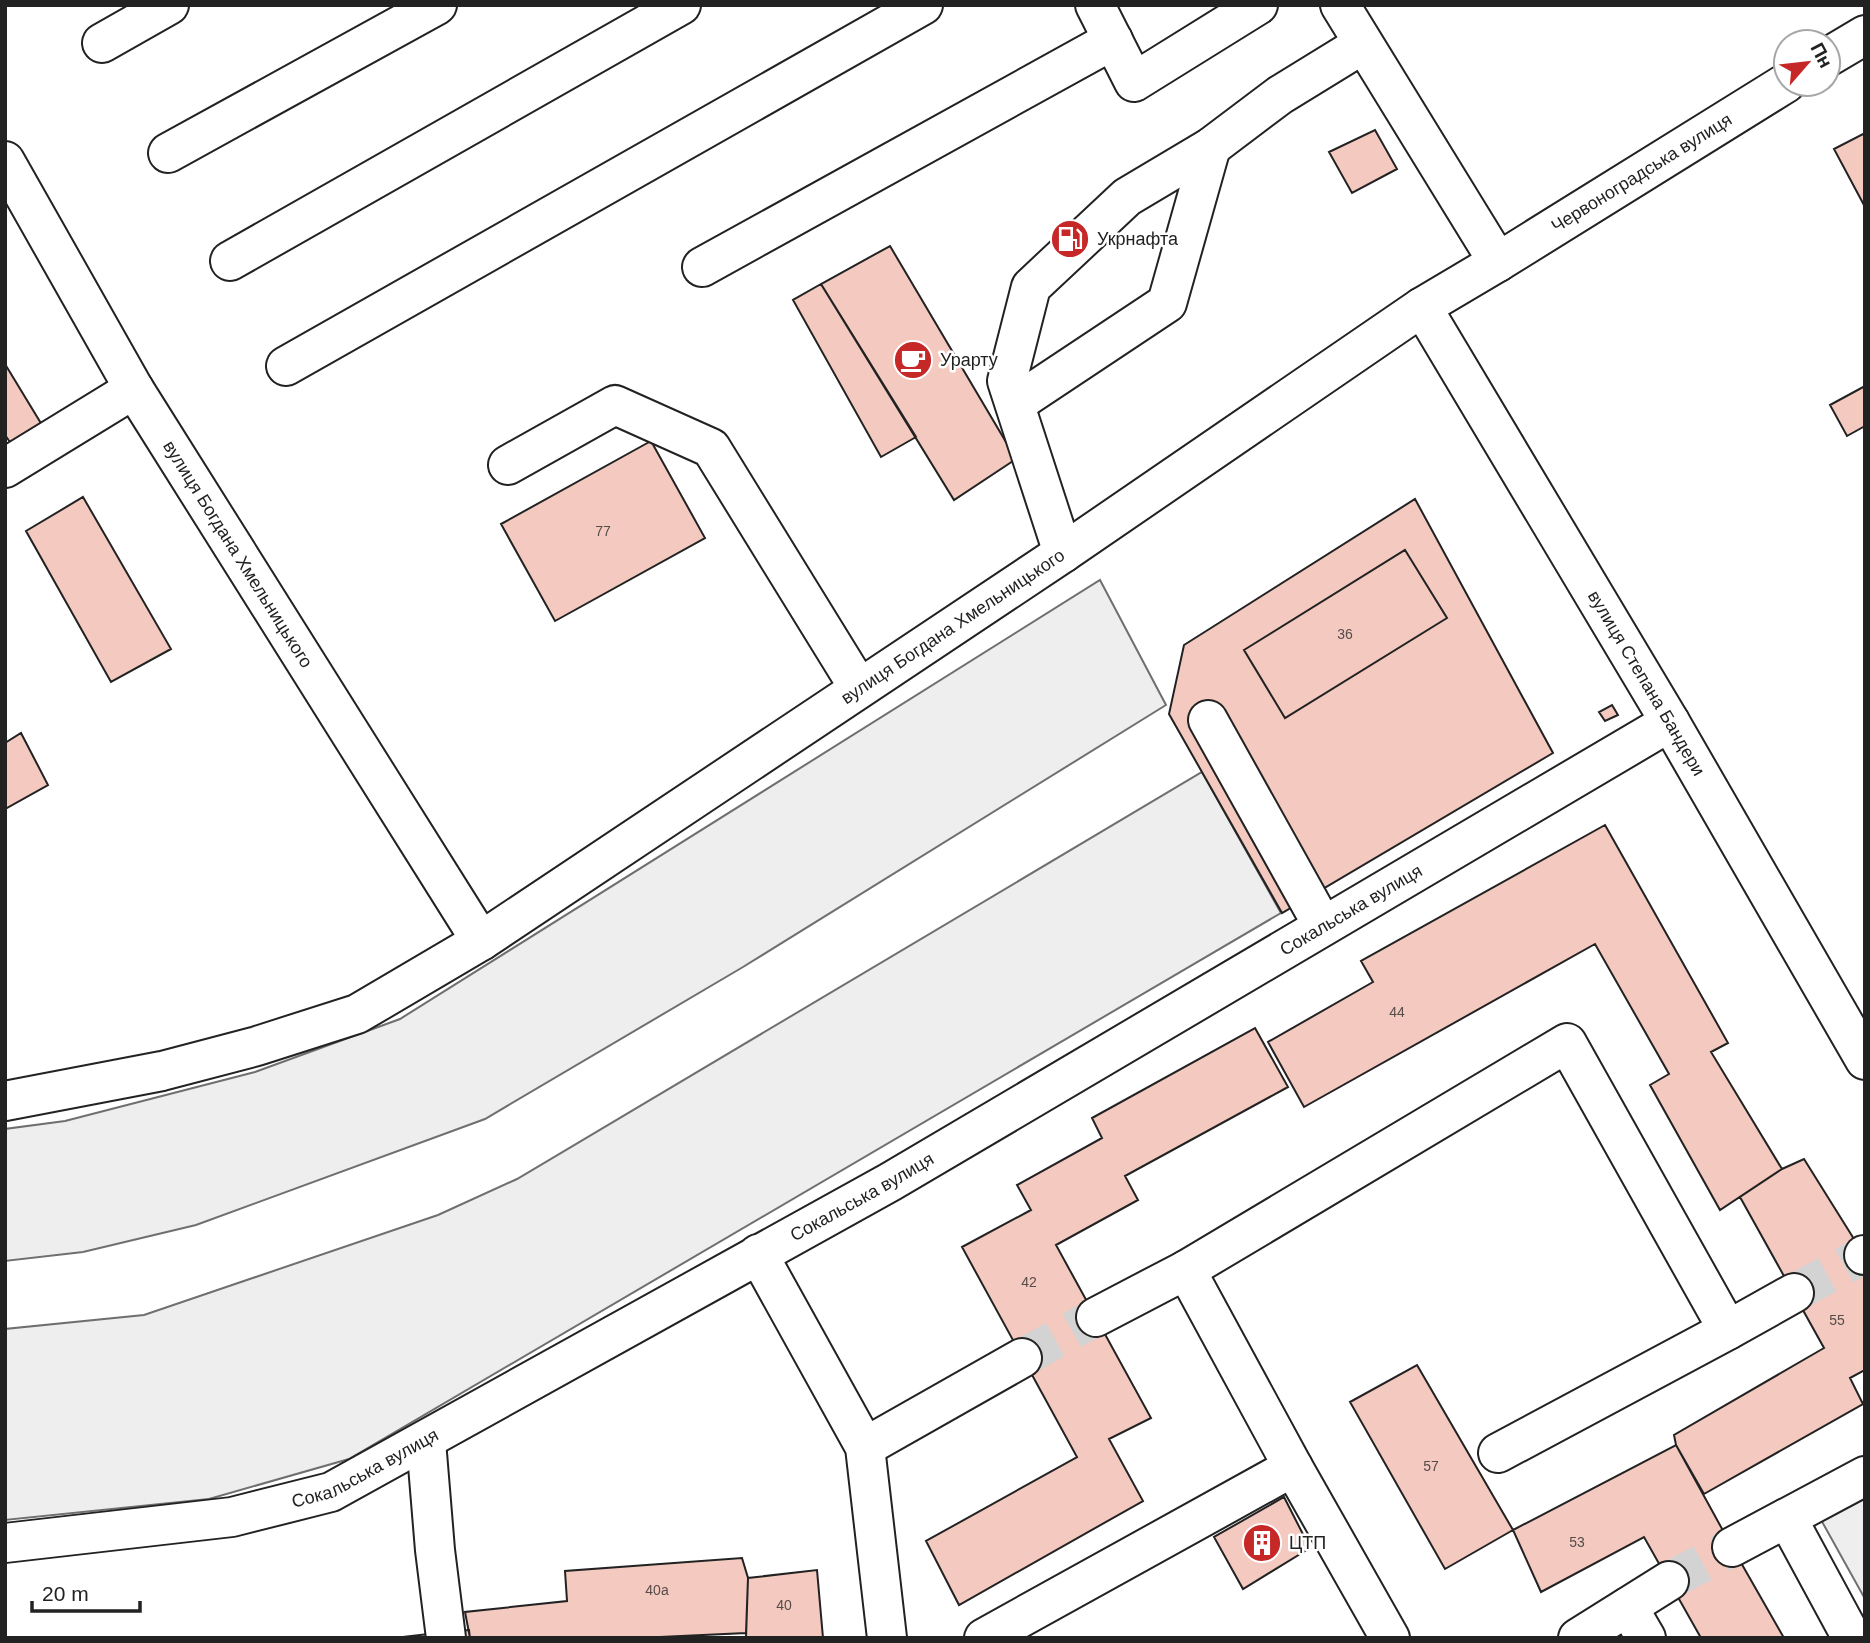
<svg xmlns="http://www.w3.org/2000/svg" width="1870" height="1643" font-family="Helvetica,sans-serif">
<rect width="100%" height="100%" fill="#fff"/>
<path fill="#eee" stroke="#6f6f6f" stroke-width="2" d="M 1100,580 L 1166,705 L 743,967 L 485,1119 L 196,1225 L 83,1252 L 5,1261 L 5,1129 L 65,1121 L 255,1072 L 400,1019 Z
M 1202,772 L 1281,913 L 349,1459 L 209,1499 L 5,1520 L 5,1329 L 144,1315 L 438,1215 L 517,1179 Z
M 1865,1494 L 1865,1599 L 1820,1518 Z"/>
<path fill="#f3c9c0" stroke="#222" stroke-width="2" d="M 1375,130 L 1397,169 L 1352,193 L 1329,152 Z
M 1863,134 L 1865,137 L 1865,207 L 1834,149 Z
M 890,246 L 1016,459 L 954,500 L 821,284 Z
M 821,284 L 916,437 L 881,457 L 793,300 Z
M 5,364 L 42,425 L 12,445 L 5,435 Z
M 1865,386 L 1865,426 L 1847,436 L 1830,405 Z
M 651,441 L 705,538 L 555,621 L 501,524 Z
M 83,497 L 171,649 L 111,682 L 26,531 Z
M 1415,499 L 1553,753 L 1282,913 L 1169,714 L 1184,645 Z
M 1405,550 L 1447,618 L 1285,718 L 1244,650 Z
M 1612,705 L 1618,715 L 1605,721 L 1599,712 Z
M 21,733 L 48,785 L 5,809 L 5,743 Z
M 1605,825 L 1728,1043 L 1711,1052 L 1782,1169 L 1720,1210 L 1650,1085 L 1669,1074 L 1595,944 L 1304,1107 L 1268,1042 L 1373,982 L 1361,961 Z
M 1255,1028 L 1288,1087 L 1125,1176 L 1138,1200 L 1056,1245 L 1151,1418 L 1109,1439 L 1143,1501 L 959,1605 L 926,1541 L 1077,1457 L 962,1247 L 1031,1210 L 1017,1185 L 1102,1138 L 1092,1118 Z
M 1804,1159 L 1864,1255 L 1865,1370 L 1850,1378 L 1863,1404 L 1704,1494 L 1676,1445 L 1674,1435 L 1824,1348 L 1740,1197 L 1782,1169 Z
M 1417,1365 L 1513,1530 L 1445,1569 L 1350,1402 Z
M 1676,1445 L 1732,1547 L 1784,1638 L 1701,1638 L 1644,1537 L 1541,1592 L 1513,1530 Z
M 1284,1497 L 1310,1548 L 1243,1589 L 1214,1537 Z
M 742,1558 L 748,1578 L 746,1633 L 638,1638 L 470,1638 L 465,1612 L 567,1601 L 565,1571 Z
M 817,1570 L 823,1638 L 746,1638 L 748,1578 Z
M 469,1630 L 470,1638 L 394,1638 L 446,1632 Z"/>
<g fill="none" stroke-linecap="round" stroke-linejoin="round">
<path stroke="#d3d3d3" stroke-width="38" stroke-dasharray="38 19" stroke-linecap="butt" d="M 1794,1293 L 1864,1255
M 1022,1358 L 1096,1317
M 1669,1581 L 1732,1547"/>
<g stroke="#222" stroke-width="42">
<g id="minor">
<path d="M 1095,5 L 1134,82 L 1258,5"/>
<path d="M 1340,5 L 1498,262"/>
<path d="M 102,43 L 169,5"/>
<path d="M 1828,57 L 1865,35"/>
<path d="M 168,153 L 437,5"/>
<path id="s1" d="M 5,161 L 134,389 L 481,941"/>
<path d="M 230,261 L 681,5"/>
<path d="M 702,267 L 1113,40"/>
<path id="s2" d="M 1422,307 L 1670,722 L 1865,1060"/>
<path d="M 286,366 L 923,5"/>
<path d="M 1015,404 L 1167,303 L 1211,147"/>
<path d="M 508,465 L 615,405 L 711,448 L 859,688"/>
<path d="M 5,468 L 134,389"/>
<path d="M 1063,553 L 1007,381 L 1031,287 L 1127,197 L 1211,147 L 1280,95 L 1363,44"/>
<path d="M 1208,720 L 1323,926"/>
<path id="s3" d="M 5,1101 L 162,1071 L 257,1046 L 357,1014 L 481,941 L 1063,553 L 1422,307 L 1498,262 L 1786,83"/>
<path d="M 758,1254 L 865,1447 L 887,1638"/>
<path d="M 1864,1255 L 1865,1255"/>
<path d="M 1186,1270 L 1293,1467 L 1390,1638"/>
<path d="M 1096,1317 L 1186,1270 L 1567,1043 L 1728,1330"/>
<path d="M 426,1441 L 435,1550 L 446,1638"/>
<path d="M 865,1447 L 1022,1358"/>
<path d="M 1498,1453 L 1728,1330 L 1794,1293"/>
<path d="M 1787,1518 L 1852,1638"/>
<path id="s4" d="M 5,1543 L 232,1517 L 331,1492 L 890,1182 L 1670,722"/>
<path d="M 1732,1547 L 1865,1476"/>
<path d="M 1628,1607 L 1646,1638"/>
<path d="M 984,1638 L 1293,1467"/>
<path d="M 1578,1638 L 1669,1581"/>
</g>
</g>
<use href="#minor" stroke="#fff" stroke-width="38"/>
</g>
<defs>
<g id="fuel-disc" transform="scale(2.0125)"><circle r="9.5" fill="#c62828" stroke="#fff"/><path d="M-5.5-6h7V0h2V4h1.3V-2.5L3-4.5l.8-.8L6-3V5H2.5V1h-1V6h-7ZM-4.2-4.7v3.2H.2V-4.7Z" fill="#fff"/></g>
<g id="cafe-disc" transform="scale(2.0125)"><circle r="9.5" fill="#c62828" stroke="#fff"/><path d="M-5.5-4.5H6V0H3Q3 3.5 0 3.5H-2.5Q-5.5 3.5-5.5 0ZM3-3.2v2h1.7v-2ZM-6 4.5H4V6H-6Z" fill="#fff"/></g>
<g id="building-disc" transform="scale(2.0125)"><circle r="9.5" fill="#c62828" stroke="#fff"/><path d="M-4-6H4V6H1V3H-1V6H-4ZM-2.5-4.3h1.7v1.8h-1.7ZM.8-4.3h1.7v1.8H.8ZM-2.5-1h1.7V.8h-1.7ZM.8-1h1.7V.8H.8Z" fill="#fff"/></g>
</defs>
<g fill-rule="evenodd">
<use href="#fuel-disc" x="1070" y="239"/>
<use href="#cafe-disc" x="913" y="360"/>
<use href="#building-disc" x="1262" y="1543"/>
</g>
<g text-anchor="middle" stroke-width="5" stroke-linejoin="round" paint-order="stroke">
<g font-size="14" fill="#564c4a">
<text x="603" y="536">77</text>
<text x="1345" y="639">36</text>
<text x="1397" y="1017">44</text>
<text x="1029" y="1287">42</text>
<text x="1837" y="1325">55</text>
<text x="1431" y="1471">57</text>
<text x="1577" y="1547">53</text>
<text x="657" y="1595">40а</text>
<text x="784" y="1610">40</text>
</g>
<g font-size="18" fill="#222" stroke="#fff">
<text dy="6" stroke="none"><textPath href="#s3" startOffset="1899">Червоноградська вулиця</textPath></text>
<text dy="6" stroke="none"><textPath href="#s1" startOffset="457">вулиця Богдана Хмельницького</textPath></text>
<text dy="6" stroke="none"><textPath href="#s3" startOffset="1074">вулиця Богдана Хмельницького</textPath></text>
<text dy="6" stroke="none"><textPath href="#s2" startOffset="438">вулиця Степана Бандери</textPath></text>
<text dy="6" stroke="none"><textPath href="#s4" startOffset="1505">Сокальська вулиця</textPath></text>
<text dy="6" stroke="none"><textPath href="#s4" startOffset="938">Сокальська вулиця</textPath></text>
<text dy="6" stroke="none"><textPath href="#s4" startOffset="371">Сокальська вулиця</textPath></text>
</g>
<g font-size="18" fill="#222" stroke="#fff" text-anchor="start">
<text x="1097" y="245">Укрнафта</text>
<text x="940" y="366">Урарту</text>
<text x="1289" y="1549">ЦТП</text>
</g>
</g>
<rect width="1870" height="1643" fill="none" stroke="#222222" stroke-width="14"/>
<g transform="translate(1807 63) rotate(62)"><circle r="33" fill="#ffffff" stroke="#a7a7a7" stroke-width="2"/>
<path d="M0-5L12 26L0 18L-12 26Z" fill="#c62828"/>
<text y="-10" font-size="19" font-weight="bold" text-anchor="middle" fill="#222222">Пн</text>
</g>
<path d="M32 1601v10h108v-10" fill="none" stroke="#222222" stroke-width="3.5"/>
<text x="42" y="1601" font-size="21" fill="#222222" stroke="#ffffff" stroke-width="5" paint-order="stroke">20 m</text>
</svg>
